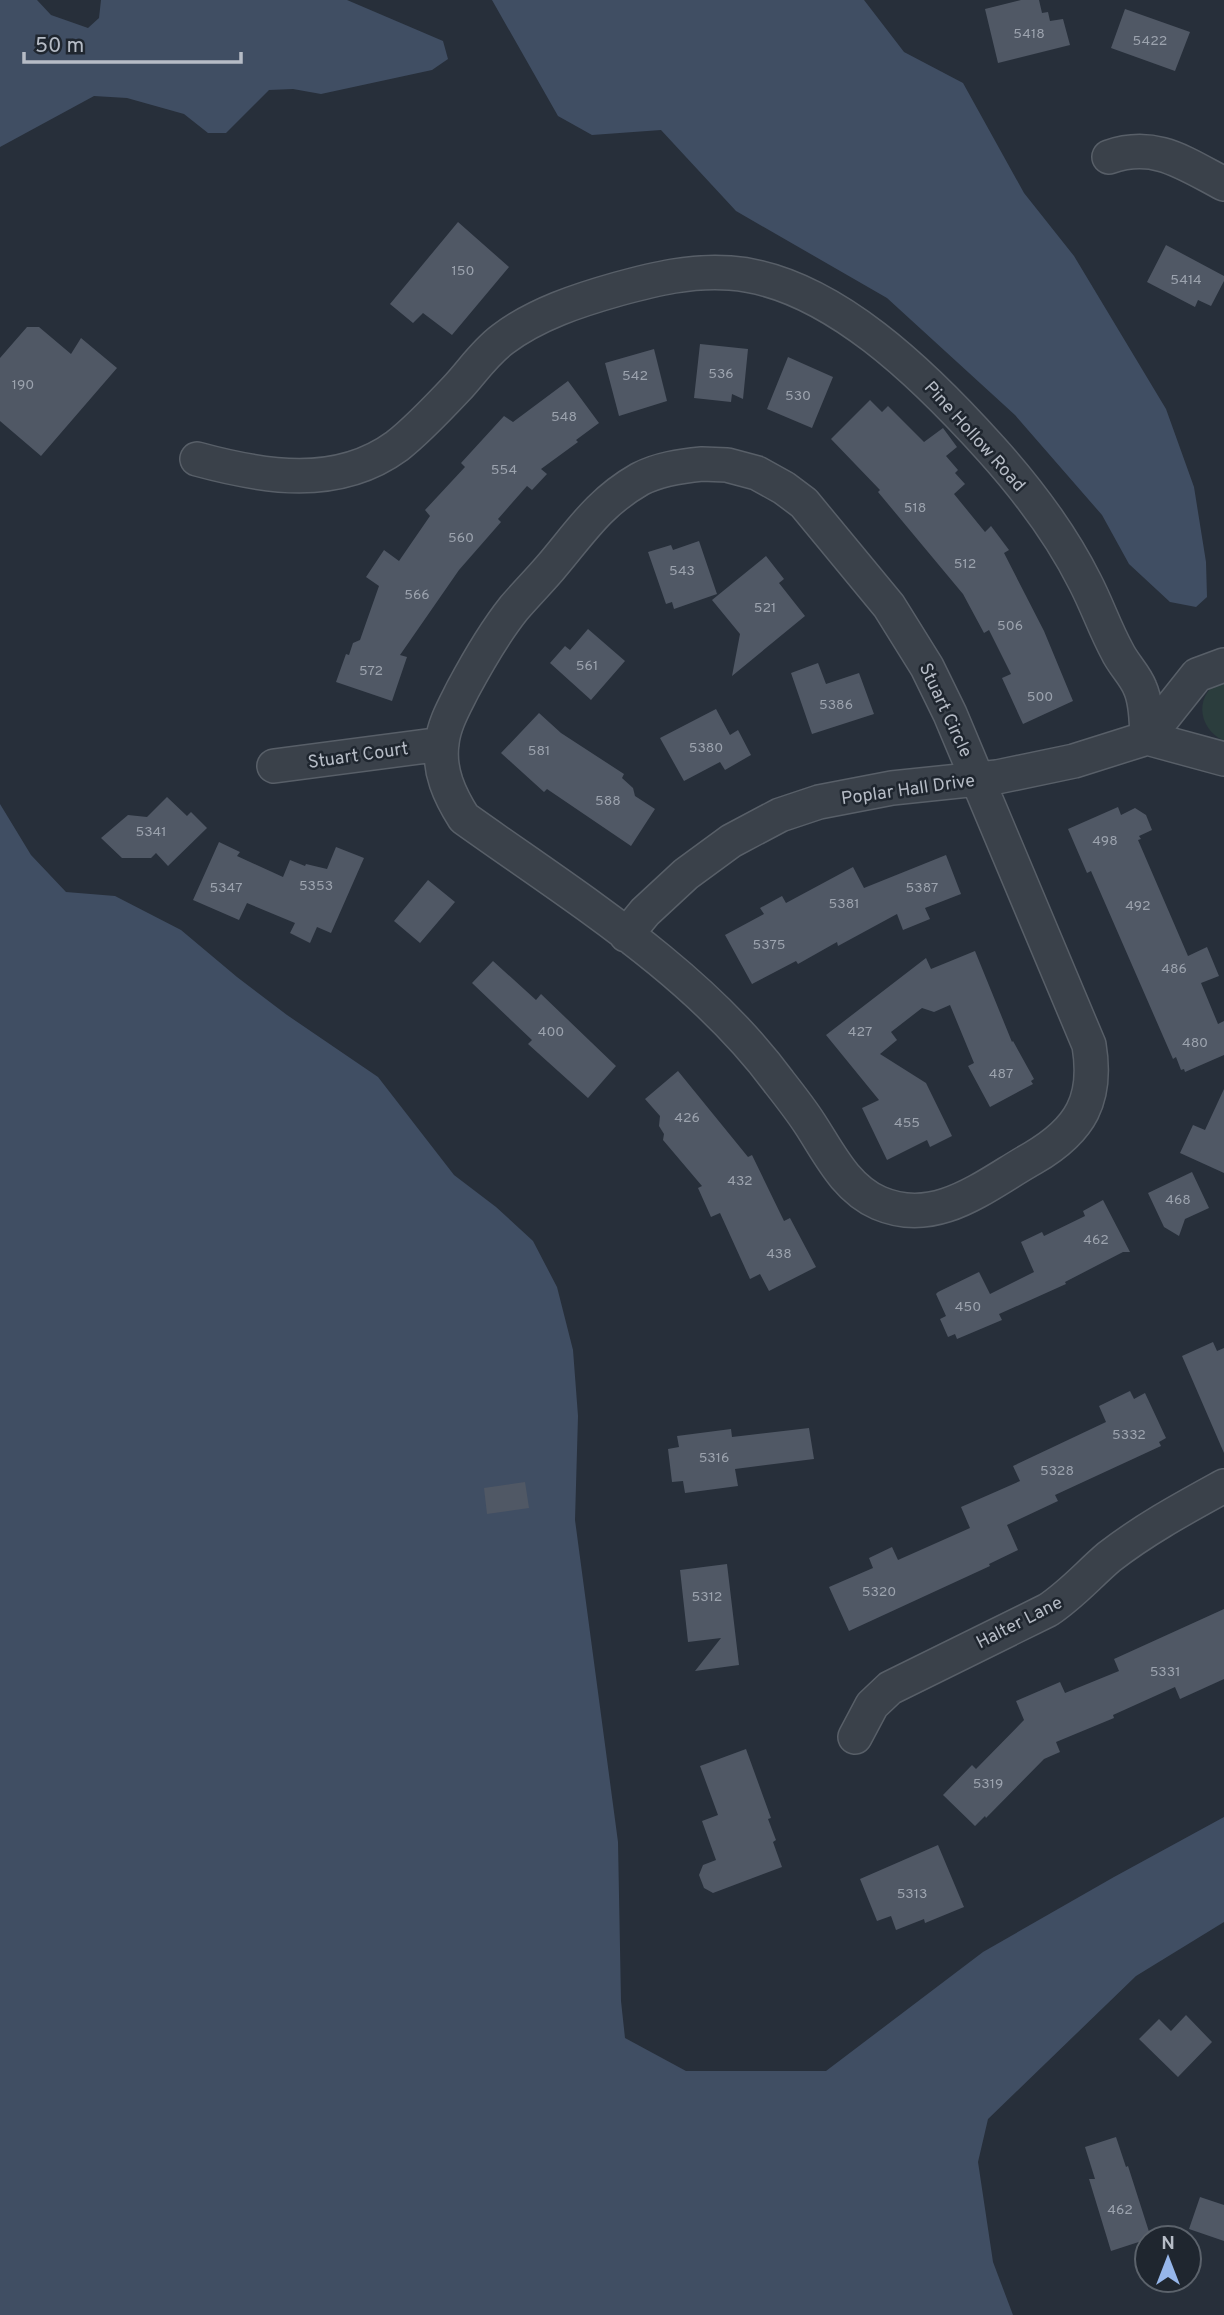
<svg xmlns="http://www.w3.org/2000/svg" width="1224" height="2315" font-family="Overpass,sans-serif">
<rect width="100%" height="100%" fill="#272f3a"/>
<path fill="#2b3d3d" d="M 1224,680 L 1224,741 C 1196,728 1194,691 1224,680 Z"/>
<path fill="#404e63" d="M 0,0 L 37,0 L 51,15 L 88,28 L 99,18 L 101,0 L 347,0 L 443,41 L 448,59 L 432,70 L 321,94 L 293,89 L 269,90 L 226,133 L 208,133 L 184,114 L 127,98 L 94,96 L 0,147 Z
M 492,0 L 864,0 L 904,52 L 963,83 L 1024,193 L 1074,256 L 1166,409 L 1194,487 L 1206,562 L 1207,597 L 1196,607 L 1170,602 L 1129,564 L 1102,515 L 1015,415 L 887,298 L 736,211 L 661,130 L 592,135 L 558,116 Z
M 0,804 L 31,855 L 66,892 L 115,896 L 181,930 L 237,977 L 287,1015 L 378,1077 L 454,1175 L 496,1207 L 533,1241 L 557,1287 L 573,1350 L 578,1416 L 575,1520 L 618,1842 L 621,2001 L 625,2038 L 686,2071 L 826,2071 L 983,1952 L 1114,1877 L 1224,1817 L 1224,1922 L 1136,1976 L 988,2119 L 978,2162 L 993,2262 L 1013,2315 L 0,2315 Z"/>
<path fill="#505865" d="M 1021,0 L 1039,0 L 1042,13 L 1048,12 L 1050,21 L 1063,19 L 1070,45 L 998,63 L 985,9 Z
M 1125,9 L 1190,32 L 1175,71 L 1111,48 Z
M 458,222 L 509,267 L 452,335 L 423,313 L 413,323 L 390,304 Z
M 1166,245 L 1224,276 L 1224,281 L 1211,306 L 1198,300 L 1195,307 L 1147,282 Z
M 27,327 L 39,327 L 71,354 L 81,338 L 117,368 L 41,456 L 0,421 L 0,358 Z
M 700,344 L 748,349 L 743,399 L 732,394 L 731,402 L 694,398 Z
M 654,349 L 667,401 L 619,416 L 605,363 Z
M 788,357 L 833,377 L 812,428 L 767,409 Z
M 568,381 L 599,423 L 576,440 L 578,442 L 541,469 L 547,474 L 532,490 L 527,486 L 498,519 L 501,522 L 459,570 L 400,655 L 407,657 L 392,701 L 336,682 L 346,654 L 349,655 L 353,643 L 360,640 L 379,586 L 366,577 L 384,550 L 399,561 L 430,516 L 425,510 L 465,467 L 461,463 L 504,416 L 513,422 Z
M 870,400 L 882,412 L 888,406 L 924,442 L 943,428 L 957,447 L 946,456 L 958,470 L 955,473 L 965,484 L 954,494 L 985,532 L 991,526 L 1009,550 L 1004,553 L 1044,631 L 1073,701 L 1023,724 L 1002,678 L 1011,674 L 989,630 L 984,633 L 963,594 L 878,492 L 880,490 L 831,439 Z
M 699,541 L 717,594 L 674,609 L 672,602 L 666,604 L 648,552 L 671,545 L 673,550 Z
M 766,556 L 784,579 L 779,583 L 805,616 L 732,676 L 740,634 L 712,600 Z
M 588,629 L 625,661 L 591,700 L 550,663 L 565,646 L 570,650 Z
M 818,663 L 826,684 L 859,673 L 874,714 L 812,734 L 791,673 Z
M 716,709 L 730,735 L 738,730 L 751,755 L 725,770 L 720,762 L 684,781 L 660,738 Z
M 539,713 L 561,733 L 624,774 L 622,778 L 633,788 L 635,796 L 655,809 L 631,846 L 547,789 L 544,792 L 501,753 Z
M 167,797 L 187,816 L 191,812 L 207,828 L 168,866 L 156,853 L 151,858 L 122,858 L 101,838 L 128,815 L 147,817 Z
M 1118,807 L 1121,815 L 1135,808 L 1146,815 L 1152,830 L 1139,836 L 1141,839 L 1138,840 L 1188,956 L 1207,947 L 1219,976 L 1201,983 L 1218,1024 L 1224,1021 L 1224,1055 L 1185,1072 L 1184,1069 L 1181,1070 L 1176,1057 L 1173,1059 L 1091,871 L 1087,873 L 1068,829 Z
M 219,842 L 240,852 L 237,856 L 283,877 L 290,860 L 305,866 L 306,864 L 327,869 L 336,847 L 364,858 L 331,933 L 317,927 L 310,943 L 290,933 L 295,923 L 247,903 L 239,920 L 193,900 Z
M 946,855 L 961,894 L 925,908 L 930,919 L 903,930 L 897,914 L 838,946 L 837,942 L 798,964 L 796,961 L 752,984 L 725,935 L 764,914 L 760,908 L 782,896 L 786,903 L 853,867 L 864,888 Z
M 428,880 L 455,902 L 420,943 L 394,921 Z
M 975,951 L 1012,1042 L 1013,1041 L 1034,1079 L 1031,1081 L 1033,1084 L 990,1107 L 968,1066 L 974,1063 L 950,1005 L 934,1012 L 922,1008 L 891,1032 L 897,1040 L 880,1054 L 926,1083 L 952,1136 L 930,1147 L 927,1140 L 887,1160 L 862,1108 L 879,1100 L 826,1035 L 926,958 L 931,969 Z
M 493,961 L 536,1000 L 541,994 L 616,1066 L 588,1098 L 528,1044 L 532,1040 L 472,983 Z
M 678,1071 L 748,1157 L 752,1155 L 784,1221 L 790,1218 L 816,1267 L 769,1291 L 760,1274 L 750,1279 L 720,1213 L 711,1217 L 698,1188 L 702,1186 L 663,1140 L 664,1134 L 659,1126 L 660,1116 L 645,1099 Z
M 1224,1089 L 1224,1173 L 1180,1153 L 1193,1125 L 1205,1130 Z
M 1192,1172 L 1209,1208 L 1185,1219 L 1179,1236 L 1164,1227 L 1148,1193 Z
M 1103,1200 L 1130,1252 L 1123,1252 L 1065,1282 L 1066,1284 L 999,1314 L 1002,1320 L 957,1339 L 955,1334 L 948,1337 L 940,1319 L 946,1316 L 936,1294 L 938,1292 L 979,1272 L 990,1294 L 1034,1272 L 1021,1242 L 1042,1232 L 1044,1236 L 1085,1216 L 1083,1211 Z
M 1213,1342 L 1217,1351 L 1224,1348 L 1224,1453 L 1182,1356 Z
M 1130,1391 L 1134,1399 L 1145,1393 L 1166,1438 L 1159,1442 L 1161,1446 L 1055,1495 L 1058,1501 L 1007,1525 L 1018,1550 L 989,1564 L 990,1566 L 849,1631 L 829,1587 L 873,1568 L 869,1558 L 892,1547 L 898,1560 L 970,1528 L 961,1507 L 1020,1481 L 1013,1466 L 1106,1422 L 1099,1406 Z
M 809,1428 L 814,1459 L 735,1469 L 738,1486 L 685,1493 L 683,1481 L 672,1482 L 668,1449 L 679,1447 L 677,1436 L 731,1429 L 732,1437 Z
M 525,1482 L 529,1508 L 487,1514 L 484,1488 Z
M 727,1564 L 739,1665 L 695,1671 L 721,1638 L 688,1642 L 680,1570 Z
M 1224,1609 L 1224,1679 L 1180,1699 L 1175,1687 L 1113,1715 L 1114,1718 L 1056,1742 L 1060,1752 L 1044,1759 L 986,1818 L 985,1816 L 975,1826 L 943,1795 L 972,1765 L 976,1769 L 1024,1720 L 1016,1701 L 1060,1682 L 1065,1693 L 1119,1671 L 1114,1659 Z
M 746,1749 L 771,1818 L 768,1819 L 776,1840 L 773,1842 L 782,1867 L 713,1893 L 704,1888 L 699,1875 L 703,1865 L 716,1860 L 702,1821 L 718,1815 L 700,1766 Z
M 938,1845 L 964,1907 L 925,1923 L 924,1919 L 896,1930 L 891,1916 L 877,1921 L 860,1879 Z
M 1186,2015 L 1212,2042 L 1178,2077 L 1139,2039 L 1159,2019 L 1171,2031 Z
M 1116,2137 L 1126,2167 L 1128,2166 L 1151,2238 L 1111,2251 L 1089,2179 L 1095,2179 L 1085,2147 Z
M 1200,2197 L 1224,2205 L 1224,2241 L 1189,2229 Z"/>
<g fill="none" stroke-linecap="round" stroke-linejoin="round">
<g stroke="#585f68" stroke-width="36">
<path id="minor" d="M 1109,157 C 1155,141 1184,163 1224,184
M 197,459 C 263,477 337,490 397,446 C 415,432 440,406 456,389 C 472,372 484,353 503,339 C 536,314 579,300 618,289 C 655,279 691,270 730,273 C 830,280 927,378 991,449 C 1027,489 1061,534 1085,582 C 1097,605 1105,629 1117,651 C 1123,664 1135,675 1140,688 C 1147,704 1146,722 1147,738
M 702,464 L 727,465 L 757,473 L 784,488 L 804,503 L 889,606 L 927,667 L 950,714 L 1089,1045 C 1098,1099 1081,1130 1033,1158 C 985,1185 937,1228 879,1203 C 845,1188 829,1153 810,1124 C 801,1110 790,1096 779,1082 C 699,973 573,896 464,818 C 450,796 438,771 442,743 C 444,724 454,707 463,689 C 478,661 494,633 514,608 C 526,594 538,582 550,568 C 580,533 598,503 640,479 C 659,469 681,466 702,464 Z
M 1147,738 L 1197,675 L 1224,665
M 274,766 L 442,744
M 626,935 L 645,912 L 686,874 L 731,841 L 780,815 L 819,802 L 892,788 L 997,777 L 1074,761 L 1147,738 L 1224,759
M 855,1737 L 872,1705 L 890,1688 L 1048,1610 C 1072,1594 1088,1575 1109,1557 C 1145,1529 1184,1508 1224,1486"/>
</g>
<use href="#minor" stroke="#3a414a" stroke-width="33"/>
</g>
<g text-anchor="middle" stroke-width="5" stroke-linejoin="round" paint-order="stroke">
<g font-size="14" fill="#9ca3ae">
<text x="1029" y="38">5418</text>
<text x="1150" y="45">5422</text>
<text x="463" y="275">150</text>
<text x="1186" y="284">5414</text>
<text x="721" y="378">536</text>
<text x="635" y="380">542</text>
<text x="23" y="389">190</text>
<text x="798" y="400">530</text>
<text x="564" y="421">548</text>
<text x="504" y="474">554</text>
<text x="915" y="512">518</text>
<text x="461" y="542">560</text>
<text x="965" y="568">512</text>
<text x="682" y="575">543</text>
<text x="417" y="599">566</text>
<text x="765" y="612">521</text>
<text x="1010" y="630">506</text>
<text x="587" y="670">561</text>
<text x="371" y="675">572</text>
<text x="1040" y="701">500</text>
<text x="836" y="709">5386</text>
<text x="706" y="752">5380</text>
<text x="539" y="755">581</text>
<text x="608" y="805">588</text>
<text x="151" y="836">5341</text>
<text x="1105" y="845">498</text>
<text x="316" y="890">5353</text>
<text x="226" y="892">5347</text>
<text x="922" y="892">5387</text>
<text x="844" y="908">5381</text>
<text x="1138" y="910">492</text>
<text x="769" y="949">5375</text>
<text x="1174" y="973">486</text>
<text x="551" y="1036">400</text>
<text x="860" y="1036">427</text>
<text x="1195" y="1047">480</text>
<text x="1001" y="1078">487</text>
<text x="687" y="1122">426</text>
<text x="907" y="1127">455</text>
<text x="740" y="1185">432</text>
<text x="1178" y="1204">468</text>
<text x="1096" y="1244">462</text>
<text x="779" y="1258">438</text>
<text x="968" y="1311">450</text>
<text x="1129" y="1439">5332</text>
<text x="714" y="1462">5316</text>
<text x="1057" y="1475">5328</text>
<text x="879" y="1596">5320</text>
<text x="707" y="1601">5312</text>
<text x="1165" y="1676">5331</text>
<text x="988" y="1788">5319</text>
<text x="912" y="1898">5313</text>
<text x="1120" y="2214">462</text>
</g>
<g font-size="18" fill="#b6bcc6" stroke="#1f262f">
<text transform="translate(975 436) rotate(48)" y="6">Pine Hollow Road</text>
<text transform="translate(946 710) rotate(65)" y="6">Stuart Circle</text>
<text transform="translate(358 755) rotate(-8)" y="6">Stuart Court</text>
<text transform="translate(908 789) rotate(-8)" y="6">Poplar Hall Drive</text>
<text transform="translate(1019 1622) rotate(-27)" y="6">Halter Lane</text>
</g>
</g>
<g transform="translate(1168 2259)"><circle r="33" fill="#1f262f" stroke="#5b626b" stroke-width="2"/>
<path d="M0-5L12 26L0 18L-12 26Z" fill="#96b6ea"/>
<text y="-10" font-size="19" font-weight="bold" text-anchor="middle" fill="#b6bcc6">N</text>
</g>
<path d="M24 52v10h217v-10" fill="none" stroke="#b6bcc6" stroke-width="3.5"/>
<text x="35" y="52" font-size="21" fill="#b6bcc6" stroke="#1f262f" stroke-width="5" paint-order="stroke">50 m</text>
</svg>
